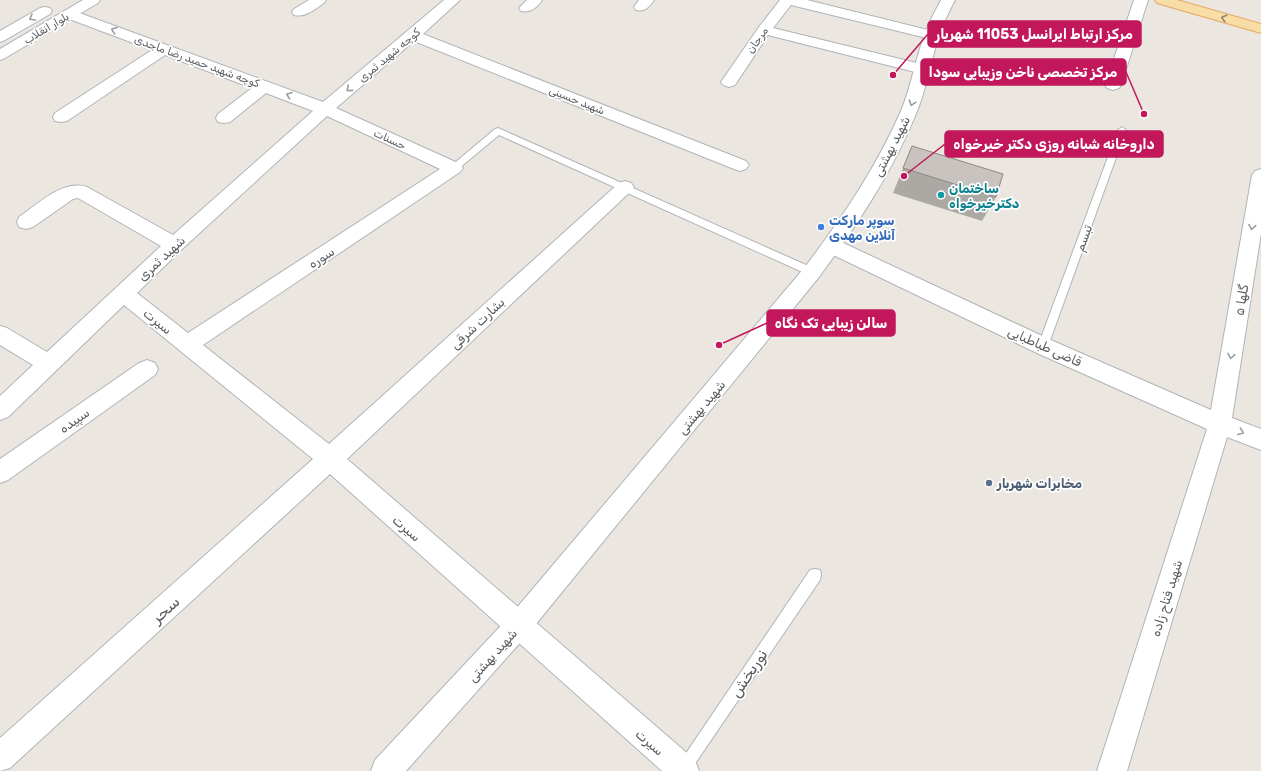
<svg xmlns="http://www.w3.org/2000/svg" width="1261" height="771" font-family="Rubik,'Noto Naskh Arabic',sans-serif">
<rect width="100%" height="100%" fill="#ebe6e0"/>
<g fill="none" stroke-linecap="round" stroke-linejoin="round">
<g stroke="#b0b4b7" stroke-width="2">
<path id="service" d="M 1122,127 L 1126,130 L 1048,346 L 1047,349 L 1043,350 L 1039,349 L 1038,346 L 1118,130 Z
M 498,128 L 815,269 L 817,272 L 815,275 L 809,275 L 499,135 L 457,170 L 451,170 L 450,168 L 451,166 L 495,129 Z
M 815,569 L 820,570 L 821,575 L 820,580 L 690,771 L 674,771 L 810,570 Z"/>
</g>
<g stroke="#b0b4b7" stroke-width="2">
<path id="minor" d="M 309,0 L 326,0 L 324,3 C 315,9 305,18 294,15 L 292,12 L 294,9 Z
M 444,0 L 460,0 L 423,34 L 746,161 L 749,165 L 746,169 L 740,171 L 734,169 L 414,41 L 336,108 L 460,164 L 463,168 L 460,172 L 203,345 L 329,444 L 619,183 L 625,181 L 631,183 L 634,187 L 631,191 L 347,459 L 695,760 L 699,771 L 662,771 L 330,474 L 10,768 L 0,771 L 0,738 L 313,459 L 124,305 L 8,417 L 0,420 L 0,396 L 33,365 L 0,345 L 0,326 L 7,328 L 47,352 L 161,246 L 78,198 L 73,199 L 33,227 L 26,229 L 19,227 L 17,222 L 19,217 C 38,204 63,179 87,187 L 173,235 L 313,111 L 266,93 L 230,122 L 224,123 L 218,122 L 216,118 L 218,114 L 252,88 L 165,55 L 67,121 L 61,122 L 55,121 L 53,117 L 55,113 L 152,50 L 64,17 L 62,14 L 64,11 L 69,10 L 74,11 L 323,102 ZM 327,116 L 440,169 L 188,333 L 137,293 L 181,250 Z
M 527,0 L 542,0 C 537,8 530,13 521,11 L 519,8 Z
M 639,0 L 654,0 C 649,7 645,12 636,10 L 634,7 Z
M 780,0 L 807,0 L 936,32 L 938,35 L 936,38 L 931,39 L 791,5 L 773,28 L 929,66 L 931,69 L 929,72 L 923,74 L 768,35 L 735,85 L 729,87 L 723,85 L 721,82 L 759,27 Z
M 1134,0 L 1148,0 L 1121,85 L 1119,88 L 1113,90 L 1107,88 L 1105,85 Z
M 1261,169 L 1261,233 L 1232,418 L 1261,429 L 1261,450 L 1227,437 L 1127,771 L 1097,771 L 1207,429 L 1037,353 L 825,251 L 822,246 L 825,241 L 832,239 L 839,241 L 1053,341 L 1211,410 L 1252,175 L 1255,171 Z
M 147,360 L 155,363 L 158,369 L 155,375 L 8,480 L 0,483 L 0,459 L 139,363 Z"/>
</g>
<g stroke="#b0b4b7" stroke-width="2">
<path id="tertiary" d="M 941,0 L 955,0 C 949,12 943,23 939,36 C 931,60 927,86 918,109 C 894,170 857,225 819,277 L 527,635 L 406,771 L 371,771 L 375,760 L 509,617 L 805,267 C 842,218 876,168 901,111 C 911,87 915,61 924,36 C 928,23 935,12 941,0 Z"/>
</g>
<g stroke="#b0b4b7" stroke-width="2">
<path id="secondary" d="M 83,0 L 100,0 L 98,3 L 5,58 L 0,60 L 0,49 Z
M 45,7 L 50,8 L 52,11 L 50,14 L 5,40 L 0,42 L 0,31 L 40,8 Z"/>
</g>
<g stroke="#e6a85d" stroke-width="2">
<path id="primary" d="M 1155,0 L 1177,0 L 1261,24 L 1261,33 L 1157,3 Z"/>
</g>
<use href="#service" fill="#fff" fill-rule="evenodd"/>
<use href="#minor" fill="#fff" fill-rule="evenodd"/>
<use href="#tertiary" fill="#fff" fill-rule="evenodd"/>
<use href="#secondary" fill="#fff" fill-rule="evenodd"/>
<use href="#primary" fill="#f9dda7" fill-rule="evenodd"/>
</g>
<path fill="#aca8a3" d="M 912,146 L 996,197 L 982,221 L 893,193 Z"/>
<path fill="#c8c3be" stroke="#8c8885" d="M 912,146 L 1003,174 L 996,197 L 903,168 Z"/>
<defs><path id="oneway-chevron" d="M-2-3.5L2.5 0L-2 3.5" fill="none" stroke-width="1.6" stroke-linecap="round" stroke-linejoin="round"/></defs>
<g stroke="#9b9ea0">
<use href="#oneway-chevron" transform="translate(32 18) rotate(150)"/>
<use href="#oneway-chevron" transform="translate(114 30) rotate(-159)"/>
<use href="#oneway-chevron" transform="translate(349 89) rotate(140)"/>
<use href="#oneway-chevron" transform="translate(289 95) rotate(-160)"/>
<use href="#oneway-chevron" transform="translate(912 103) rotate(108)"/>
<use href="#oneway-chevron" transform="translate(1252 227) rotate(99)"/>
<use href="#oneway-chevron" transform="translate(1231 356) rotate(99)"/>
<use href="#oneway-chevron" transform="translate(1241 432) rotate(21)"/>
</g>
<use stroke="#918a79" href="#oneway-chevron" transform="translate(1224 18) rotate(-164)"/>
<circle fill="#0f9aa8" stroke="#fff" stroke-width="1.5" cx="941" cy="195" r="4"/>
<circle fill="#3f7fe0" stroke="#fff" stroke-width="1.5" cx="821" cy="227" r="4"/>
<circle fill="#5c6f8a" stroke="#fff" stroke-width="1.5" cx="989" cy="483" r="4"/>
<g text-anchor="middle" stroke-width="3.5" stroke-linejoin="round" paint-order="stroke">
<g font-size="11" fill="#595d60" stroke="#fff">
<text transform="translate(46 28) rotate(-31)" y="4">بلوار انقلاب</text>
<text transform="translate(757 40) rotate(-55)" y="4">مرجان</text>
<text transform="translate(389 55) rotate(-40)" y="4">کوچه شهید ثمری</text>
<text transform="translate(197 61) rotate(20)" y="4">کوچه شهید حمید رضا ماجدی</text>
<text transform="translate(577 100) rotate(22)" y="4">شهید حسینی</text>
<text transform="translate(390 139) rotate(25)" y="4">حسنات</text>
</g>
<g font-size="13" fill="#595d60" stroke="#fff">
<text transform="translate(891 146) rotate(-63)" y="5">شهید بهشتی</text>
<text transform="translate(1083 238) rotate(-70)" y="5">تبسم</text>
<text transform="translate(321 257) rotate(-33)" y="5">سوره</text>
<text transform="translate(161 258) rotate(-43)" y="5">شهید ثمری</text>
<text transform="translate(1241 300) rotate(-81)" y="5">گلها ۵</text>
<text transform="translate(158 321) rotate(39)" y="5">سیرت</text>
<text transform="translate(477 323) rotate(-43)" y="5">بشارت شرقی</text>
<text transform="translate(1045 346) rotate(24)" y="5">قاضی طباطبایی</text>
<text transform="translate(701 407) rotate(-50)" y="5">شهید بهشتی</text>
<text transform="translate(74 420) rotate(-35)" y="5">سپیده</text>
<text transform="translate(407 528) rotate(41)" y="5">سیرت</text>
<text transform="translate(1166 598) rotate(-73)" y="5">شهید فتاح زاده</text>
<text transform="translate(492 655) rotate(-48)" y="5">شهید بهشتی</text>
<text transform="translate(650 742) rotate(41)" y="5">سیرت</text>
</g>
<g font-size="13" font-weight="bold" fill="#0d838f" stroke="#fff" text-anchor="start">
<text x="949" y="193">ساختمان<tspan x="949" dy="15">دکترخیرخواه</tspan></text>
</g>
<g font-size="13" font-weight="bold" fill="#366cbe" stroke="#fff" text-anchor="start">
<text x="829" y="225">سوپر مارکت<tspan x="829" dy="15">آنلاین مهدی</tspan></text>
</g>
<g font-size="13" font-weight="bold" fill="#4e5e75" stroke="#fff" text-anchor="start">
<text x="997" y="488">مخابرات شهربار</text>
</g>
<g font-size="16" fill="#595d60" stroke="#fff">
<text transform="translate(165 609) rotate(-42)" y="6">سحر</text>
<text transform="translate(748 673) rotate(-56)" y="6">نوربخش</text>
</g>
</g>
<path fill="none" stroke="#c2185b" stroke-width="1.5" d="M893 75L928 34M1144 114L1126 72M904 176L945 144M719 345L767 323"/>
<g fill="#c2185b" stroke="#fff" stroke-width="1.5">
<circle cx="893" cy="75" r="4"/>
<circle cx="1144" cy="114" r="4"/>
<circle cx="904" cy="176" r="4"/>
<circle cx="719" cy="345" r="4"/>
</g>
<g fill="#c2185b" stroke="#c2185b" stroke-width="1.5">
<rect x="928" y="21" width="213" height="26" rx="4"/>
<rect x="921" y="59" width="205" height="26" rx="4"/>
<rect x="945" y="131" width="218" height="26" rx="4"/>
<rect x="767" y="310" width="128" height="26" rx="4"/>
</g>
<g font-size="14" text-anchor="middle" font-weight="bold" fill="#fff">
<text x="1034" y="39">مرکز ارتباط ایرانسل 11053 شهریار</text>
<text x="1023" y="77">مرکز تخصصی ناخن وزیبایی سودا</text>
<text x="1054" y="149">داروخانه شبانه روزی دکتر خیرخواه</text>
<text x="831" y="328">سالن زیبایی تک نگاه</text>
</g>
</svg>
